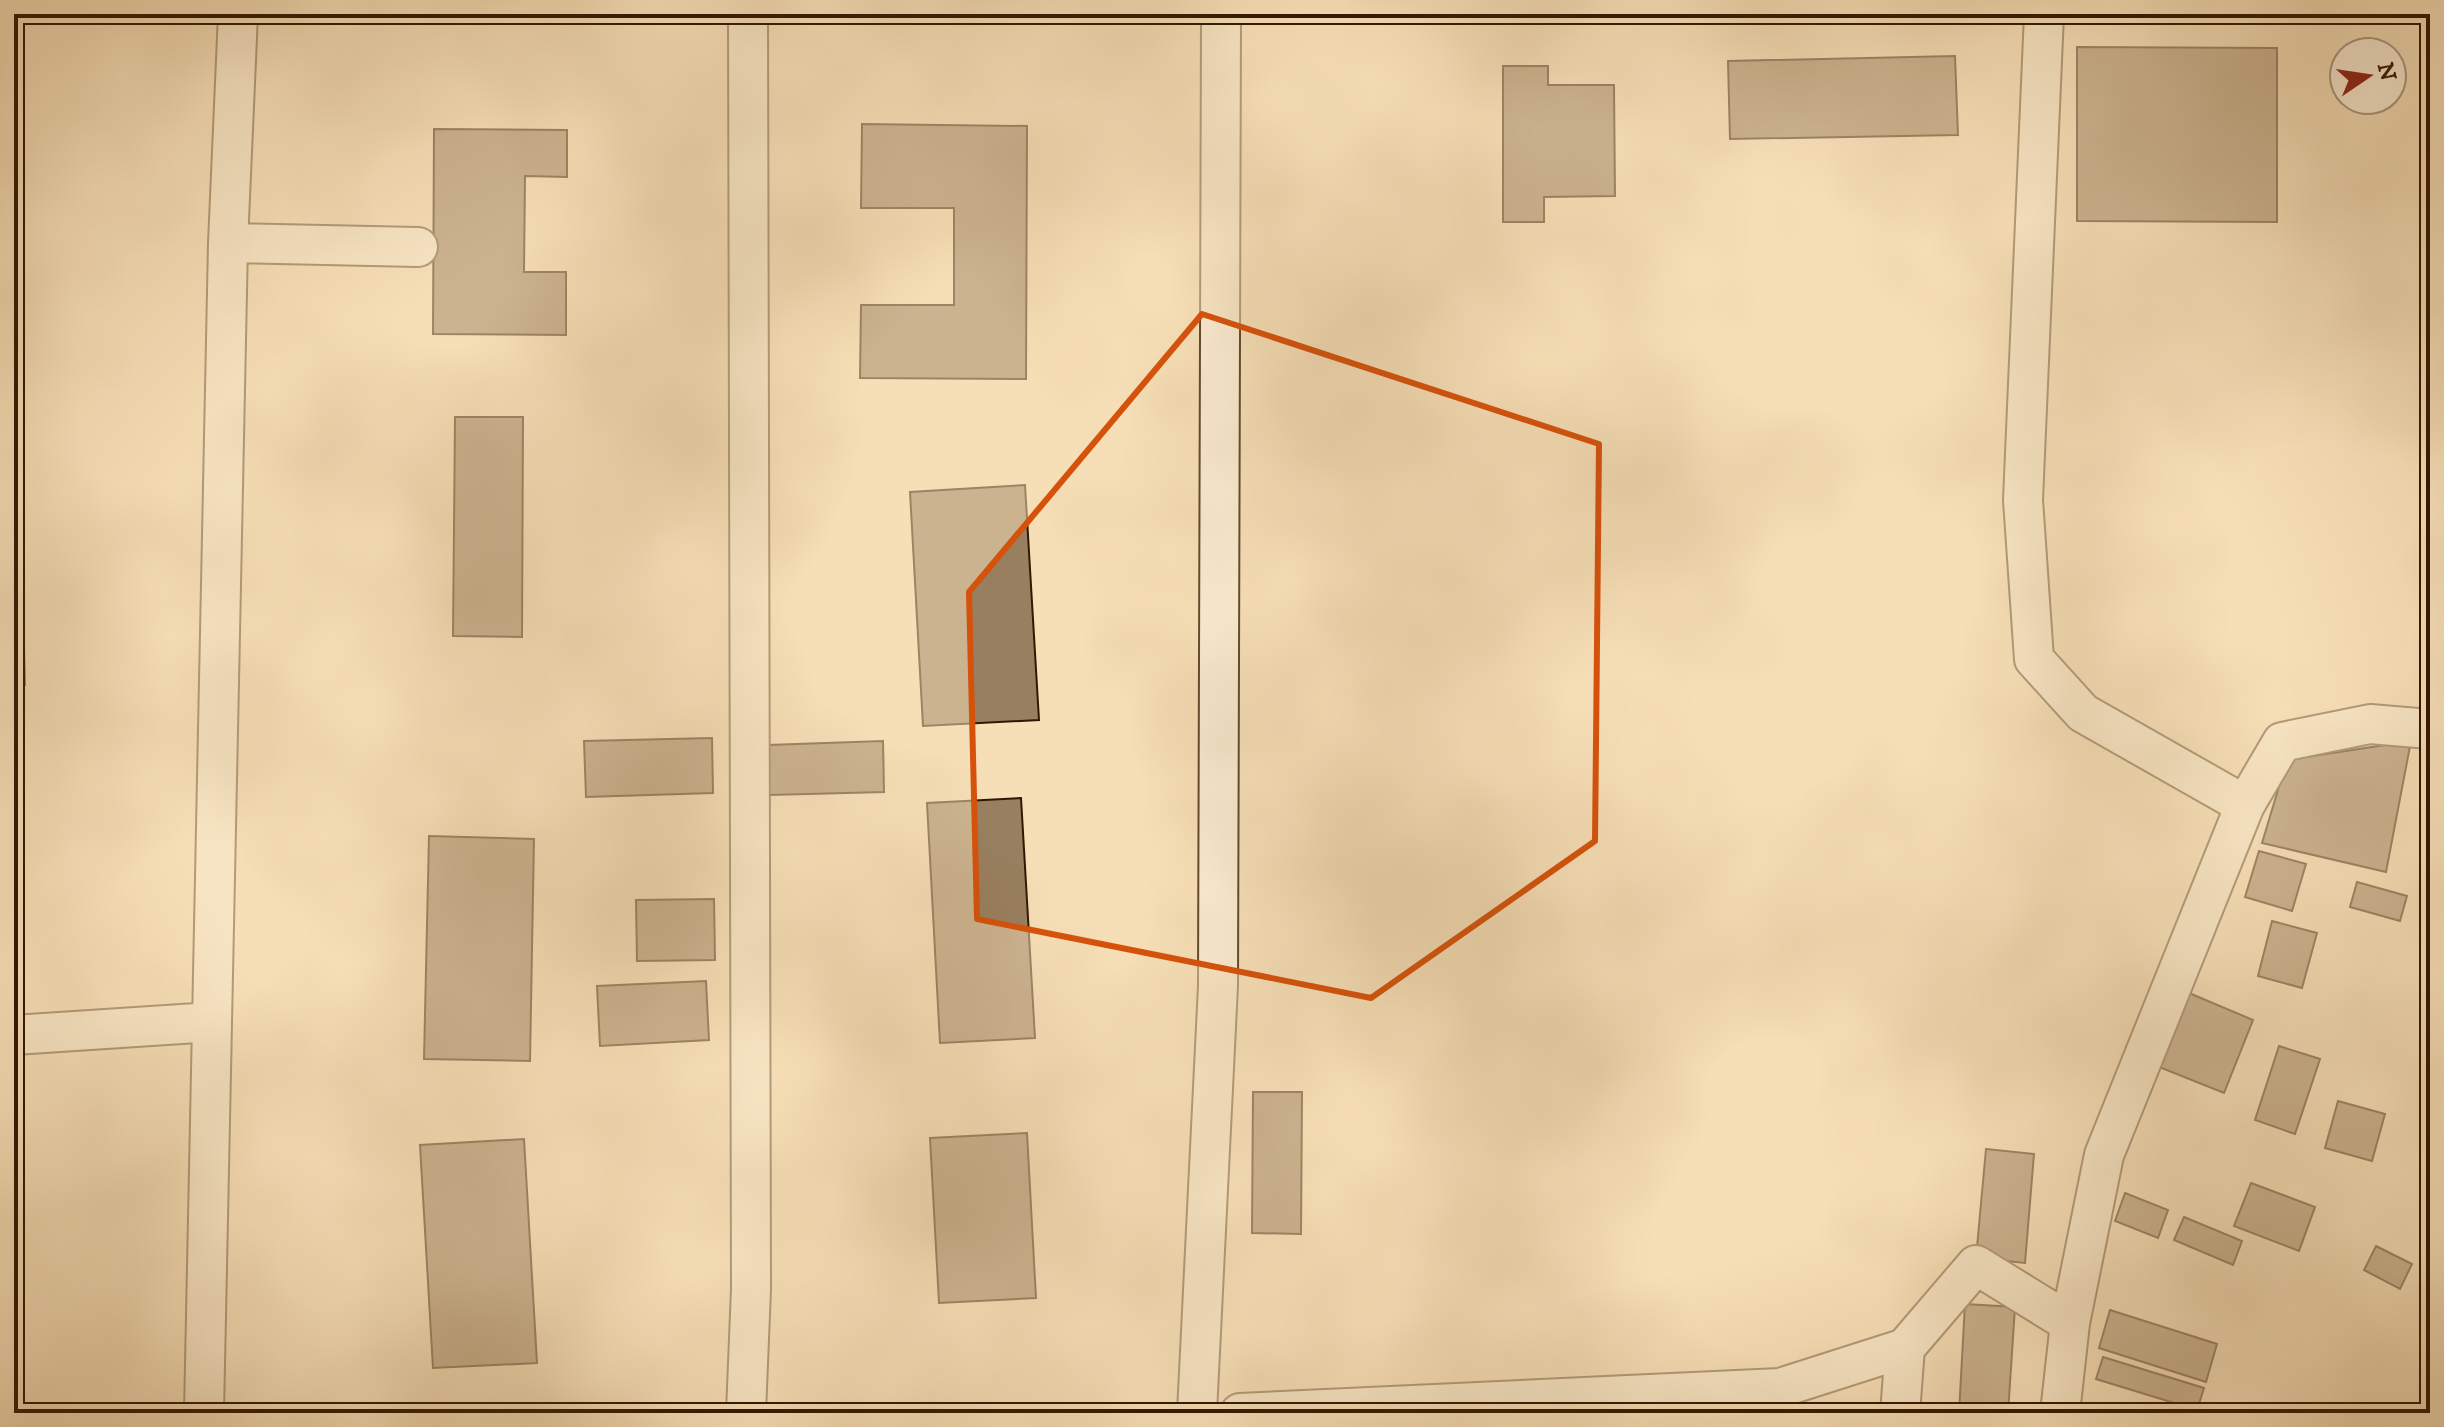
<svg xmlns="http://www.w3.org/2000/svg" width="2444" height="1427" font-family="'IM FELL DW Pica',serif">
<rect width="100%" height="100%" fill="#f6deb6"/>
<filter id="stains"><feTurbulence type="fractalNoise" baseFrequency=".0025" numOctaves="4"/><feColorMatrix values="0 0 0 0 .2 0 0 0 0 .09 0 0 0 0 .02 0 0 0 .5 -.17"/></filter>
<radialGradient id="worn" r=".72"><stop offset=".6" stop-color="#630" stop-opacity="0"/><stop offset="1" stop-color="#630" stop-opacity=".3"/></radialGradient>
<path fill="#987f5f" stroke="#321800" stroke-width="2" d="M 2077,47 L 2277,48 L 2277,222 L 2077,221 Z
M 1955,56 L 1958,135 L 1730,139 L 1728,61 Z
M 1503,66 L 1548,66 L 1548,85 L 1614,85 L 1615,196 L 1544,197 L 1544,222 L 1503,222 Z
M 862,124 L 1027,126 L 1026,379 L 860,378 L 861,305 L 954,305 L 954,208 L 861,208 Z
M 434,129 L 567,130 L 567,177 L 525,176 L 524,272 L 566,272 L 566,335 L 433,334 Z
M 14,150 L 21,150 L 16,306 L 14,306 Z
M 455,417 L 523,417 L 522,637 L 453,636 Z
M 1025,485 L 1039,720 L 923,726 L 910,492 Z
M 14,525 L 21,525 L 25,685 L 14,685 Z
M 712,738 L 713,793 L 586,797 L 584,741 Z
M 883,741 L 884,792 L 769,795 L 768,745 Z
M 2411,741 L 2386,872 L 2262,843 L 2287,760 Z
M 1021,798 L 1035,1038 L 940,1043 L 927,803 Z
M 429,836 L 534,839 L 530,1061 L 424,1059 Z
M 2259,851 L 2306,864 L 2292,911 L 2245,897 Z
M 2357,882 L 2407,896 L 2400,921 L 2350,907 Z
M 714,899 L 715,960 L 637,961 L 636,900 Z
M 2272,921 L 2317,933 L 2302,988 L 2258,976 Z
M 14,931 L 18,1010 L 14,1010 Z
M 706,981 L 709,1040 L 600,1046 L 597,986 Z
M 2189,993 L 2253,1020 L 2224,1093 L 2159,1067 Z
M 2279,1046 L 2320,1059 L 2295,1134 L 2255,1120 Z
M 1253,1092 L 1302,1092 L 1301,1234 L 1252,1233 Z
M 2338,1101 L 2385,1114 L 2372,1161 L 2325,1148 Z
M 1027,1133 L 1036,1298 L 939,1303 L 930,1138 Z
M 524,1139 L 537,1363 L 433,1368 L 420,1145 Z
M 1986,1149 L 2034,1154 L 2025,1263 L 1976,1258 Z
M 2251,1183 L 2315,1207 L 2299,1251 L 2234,1226 Z
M 2125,1193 L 2168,1210 L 2158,1238 L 2115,1221 Z
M 2184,1217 L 2242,1241 L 2233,1265 L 2174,1240 Z
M 2376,1246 L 2412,1264 L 2400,1289 L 2364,1270 Z
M 1965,1304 L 2015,1307 L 2008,1413 L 1959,1413 Z
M 2110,1310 L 2217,1344 L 2206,1382 L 2099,1348 Z
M 2103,1357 L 2204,1388 L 2197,1410 L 2096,1379 Z"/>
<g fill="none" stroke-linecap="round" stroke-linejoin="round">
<g stroke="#634a2e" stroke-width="42">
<path id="street" d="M 2044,14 L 2023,500 L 2034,659 L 2083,713 L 2245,805
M 228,243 L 418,247
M 14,1035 L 212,1022
M 204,1413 L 228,243 L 238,14
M 746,1413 L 751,1289 L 748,14
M 1197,1413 L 1218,986 L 1221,14
M 1240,1413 L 1780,1388 L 1905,1348 L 1976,1265 L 2070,1323
M 1900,1413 L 1905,1348
M 2060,1413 L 2070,1323 L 2104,1155 L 2245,805 L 2282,742 L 2370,724 L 2430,729"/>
</g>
<use href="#street" stroke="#f9ead0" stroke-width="38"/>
</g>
<path d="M0 0H2444V1427H0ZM 1202,314 L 1599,444 L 1595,841 L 1371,998 L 977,919 L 969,592 Z" fill="#f6deb6" fill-opacity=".55" fill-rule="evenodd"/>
<path fill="none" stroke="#d6520b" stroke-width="6" stroke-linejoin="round" d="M 1202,314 L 1599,444 L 1595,841 L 1371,998 L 977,919 L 969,592 Z"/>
<rect width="2444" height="1427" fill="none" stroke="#f6deb6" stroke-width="48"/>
<rect x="16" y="16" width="2412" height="1395" fill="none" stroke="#321800" stroke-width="4"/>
<rect x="24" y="24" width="2396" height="1379" fill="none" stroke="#321800" stroke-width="2"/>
<g transform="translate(2368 76) rotate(77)"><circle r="38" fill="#f9ead0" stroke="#a9967d" stroke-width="2"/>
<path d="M0-6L14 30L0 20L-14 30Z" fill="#8f2418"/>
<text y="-12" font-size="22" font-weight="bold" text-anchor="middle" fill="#321800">N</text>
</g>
<rect width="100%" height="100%" filter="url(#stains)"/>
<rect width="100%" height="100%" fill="url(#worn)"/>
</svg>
